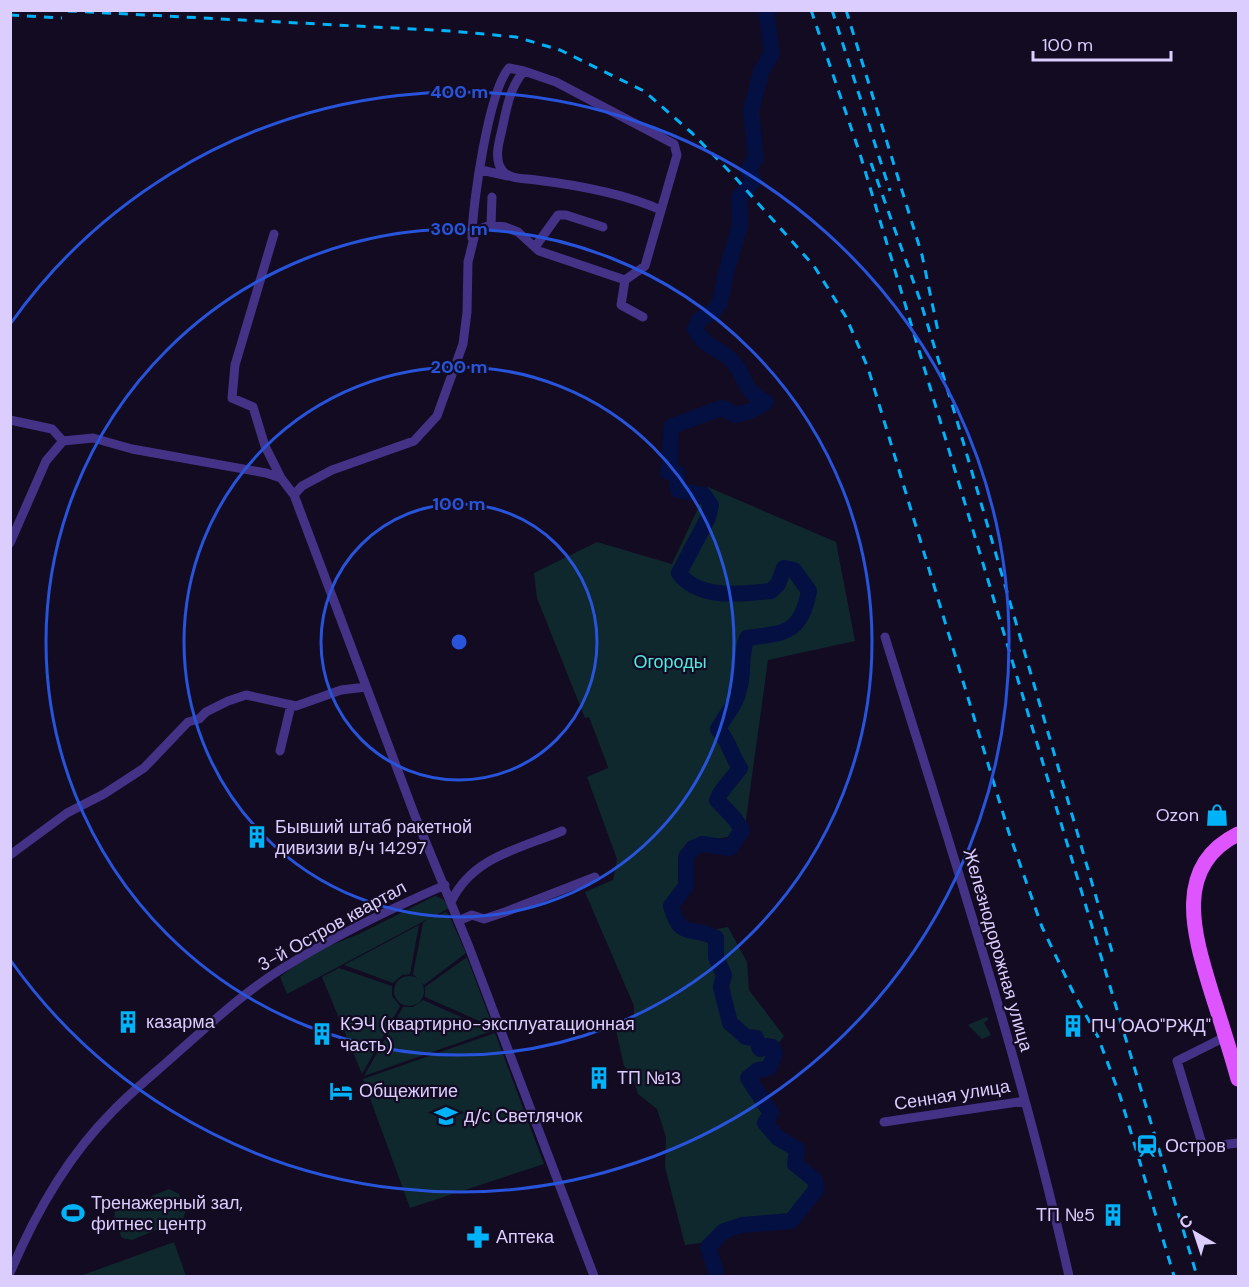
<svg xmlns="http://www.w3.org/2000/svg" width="1249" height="1287" font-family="'DM Sans',sans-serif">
<rect width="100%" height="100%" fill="#130b22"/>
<path fill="#0e282d" d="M 708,487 L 836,542 L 855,641 L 768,660 L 744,834 L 693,843 L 682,855 L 681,883 L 666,909 L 674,929 L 684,935 L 728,927 L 747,962 L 749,990 L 784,1036 L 768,1057 L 741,1079 L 762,1113 L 760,1127 L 792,1152 L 791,1164 L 811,1184 L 812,1191 L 795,1212 L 785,1218 L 733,1223 L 707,1242 L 685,1245 L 665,1167 L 666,1137 L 657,1109 L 638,1094 L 631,1073 L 624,1066 L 616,1030 L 634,1026 L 634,1006 L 585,892 L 613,880 L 617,859 L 587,777 L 608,768 L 607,764 L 589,717 L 585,718 L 537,598 L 534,573 L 597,542 L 672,564 Z
M 435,896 L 443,899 L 449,908 L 429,919 L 446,912 L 449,915 L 466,953 L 424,985 L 413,974 L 423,923 L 428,919 L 287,994 L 280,977 L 309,954 L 359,934 Z
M 419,925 L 410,974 L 402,975 L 393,983 L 344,965 Z
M 467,957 L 493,1027 L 425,997 L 425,987 Z
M 339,968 L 392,986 L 392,996 L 400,1006 L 362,1074 L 322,977 Z
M394 991a15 15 0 1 1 30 0a15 15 0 1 1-30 0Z
M 423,1000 L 492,1031 L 364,1076 L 403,1007 L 413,1007 Z
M 986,1017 L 989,1019 L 984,1023 L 991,1035 L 982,1039 L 968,1025 Z
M 495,1033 L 544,1164 L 410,1208 L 363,1079 Z
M 169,1189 L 179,1194 L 186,1210 L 183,1219 L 132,1240 L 122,1238 L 114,1219 L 115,1211 Z
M 174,1242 L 186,1276 L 80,1276 Z"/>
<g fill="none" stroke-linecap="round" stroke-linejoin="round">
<path stroke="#051042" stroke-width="16" d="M 715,1276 L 716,1271 L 708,1247 L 724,1231 L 742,1225 L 791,1221 L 816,1190 L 815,1180 L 795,1164 L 797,1149 L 778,1138 L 765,1123 L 771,1113 L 748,1078 L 758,1070 L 769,1068 L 775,1053 L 772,1047 L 766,1046 L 760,1049 L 756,1038 L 746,1037 L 730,1023 L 721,987 L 724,975 L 716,957 L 716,938 C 692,924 681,942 671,906 L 686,886 L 686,857 L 693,848 L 702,844 L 730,848 L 742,830 L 735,819 L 717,800 C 722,787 732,780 740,768 C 731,755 729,741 718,729 C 726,714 737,704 740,686 C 744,669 740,655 747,638 C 783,633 801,635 809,591 L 794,570 L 784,568 L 778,584 L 771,591 C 741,594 698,600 679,573 L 708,518 L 711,505 L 704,495 L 678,490 L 677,473 L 668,472 C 673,456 668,443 672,426 L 722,408 L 736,415 L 753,410 L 766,402 C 740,388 749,381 734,363 C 722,348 707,350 695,329 L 699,320 L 714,311 L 720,302 L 726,273 L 740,225 L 739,197 L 754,180 L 748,170 L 756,158 L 751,111 L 761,72 L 772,53 L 766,10"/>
<path stroke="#443286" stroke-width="9" d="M 481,170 L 508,176
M 491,225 L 492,197
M 274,234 L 235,365 L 232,398 L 253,407 L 265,446 L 281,478
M 472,238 C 472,205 489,90 509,68 L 524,71
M 535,247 L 558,215 L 566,215 L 603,227
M 625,280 L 621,305 L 643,317
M 10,420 L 52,429 L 63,441
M 294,495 L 302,486 L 332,470 L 414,441 L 437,416 L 463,344 L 467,312 L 468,262 L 476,230 L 491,225 L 505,227 L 518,232 L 539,251 L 625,280 L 645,266 L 677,155 L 674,144 L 556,82 L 524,71 C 511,86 507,105 503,125 C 500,139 493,158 502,170 C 509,180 525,178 536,180 C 577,185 623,193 661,210
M 10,543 L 46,461 L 63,441 L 93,438 L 132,449 L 266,473 L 281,478 L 294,495 L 415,816 L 469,947 L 594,1276
M 885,637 C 951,848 1020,1060 1069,1276
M 280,751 L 291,705
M 10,855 L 67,813 L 104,794 L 144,768 L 188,722 L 199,719 L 206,712 L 228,701 L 246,695 L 296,706 L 341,690 L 366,687
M 451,902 C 472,857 519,849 562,831
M 458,921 L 472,915 L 484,919 L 505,912 L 595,877
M 1225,1037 L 1177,1061 L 1203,1147 L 1238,1143
M 884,1122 L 1025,1101
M 10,1273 C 34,1216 68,1156 112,1112 C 132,1091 155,1073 176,1054 C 210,1024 244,992 283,968 C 333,937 390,909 445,885"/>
<path stroke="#de54ff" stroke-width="15" d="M 1238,834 C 1171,867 1195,938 1212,994 C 1221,1022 1230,1050 1238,1079"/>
<path stroke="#00b2f8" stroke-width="3" stroke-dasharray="9 8" stroke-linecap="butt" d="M 51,10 L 451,31 L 516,37 L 560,50 L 644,91 L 692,133 L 732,174 L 814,266 L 846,317 L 868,368 L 1009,833 L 1042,927 L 1073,992 L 1098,1037 L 1120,1096 L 1174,1276
M 811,10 L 860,154 L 1197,1276
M 832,10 L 890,191
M 846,10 L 922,255 L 939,336
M 10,15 L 62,18
M 871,163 L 920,300 L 955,414 L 1113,955"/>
</g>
<g fill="none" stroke="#2754da" stroke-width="3">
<circle cx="459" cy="642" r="138"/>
<circle cx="459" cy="642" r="275"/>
<circle cx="459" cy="642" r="413"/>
<path d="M11 323A550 550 0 1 1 11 961"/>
</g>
<defs>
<g id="shop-bare" transform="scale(1.8)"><path d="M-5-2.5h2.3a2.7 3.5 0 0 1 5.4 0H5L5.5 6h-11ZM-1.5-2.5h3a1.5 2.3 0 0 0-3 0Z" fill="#00b2f8" stroke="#130b22" stroke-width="2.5" paint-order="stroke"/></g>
<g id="building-bare" transform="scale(1.8)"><path d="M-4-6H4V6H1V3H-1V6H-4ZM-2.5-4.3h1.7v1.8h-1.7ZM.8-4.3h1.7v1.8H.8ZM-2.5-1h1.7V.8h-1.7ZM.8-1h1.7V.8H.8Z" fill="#00b2f8" stroke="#130b22" stroke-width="2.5" paint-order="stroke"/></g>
<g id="hotel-bare" transform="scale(1.8)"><path d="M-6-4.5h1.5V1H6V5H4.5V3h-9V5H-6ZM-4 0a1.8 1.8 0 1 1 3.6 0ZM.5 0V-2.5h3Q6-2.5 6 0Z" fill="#00b2f8" stroke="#130b22" stroke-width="2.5" paint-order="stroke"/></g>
<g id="school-bare" transform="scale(1.8)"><path d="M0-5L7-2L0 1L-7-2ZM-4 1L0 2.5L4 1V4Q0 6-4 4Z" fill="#00b2f8" stroke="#130b22" stroke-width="2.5" paint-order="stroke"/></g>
<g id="station-bare" transform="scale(1.8)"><path d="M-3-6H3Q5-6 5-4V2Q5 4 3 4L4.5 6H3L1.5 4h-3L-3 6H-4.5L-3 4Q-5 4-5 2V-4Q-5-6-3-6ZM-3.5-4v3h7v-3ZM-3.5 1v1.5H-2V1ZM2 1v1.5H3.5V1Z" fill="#00b2f8" stroke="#130b22" stroke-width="2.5" paint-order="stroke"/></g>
<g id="stadium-bare" transform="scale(1.8)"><path d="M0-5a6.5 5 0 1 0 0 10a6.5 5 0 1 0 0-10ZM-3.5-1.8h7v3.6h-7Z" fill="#00b2f8" stroke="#130b22" stroke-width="2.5" paint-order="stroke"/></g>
<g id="pharmacy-bare" transform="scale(1.8)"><path d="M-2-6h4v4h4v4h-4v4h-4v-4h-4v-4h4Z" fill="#00b2f8" stroke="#130b22" stroke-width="2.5" paint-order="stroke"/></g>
</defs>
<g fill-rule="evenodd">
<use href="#shop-bare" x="1217" y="815"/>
<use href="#building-bare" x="257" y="837"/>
<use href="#building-bare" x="128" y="1022"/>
<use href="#building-bare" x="1073" y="1026"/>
<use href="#building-bare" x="322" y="1034"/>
<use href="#building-bare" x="599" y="1078"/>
<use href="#hotel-bare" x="341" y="1091"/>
<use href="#school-bare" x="446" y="1116"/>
<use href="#station-bare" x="1147" y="1146"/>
<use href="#stadium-bare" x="73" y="1213"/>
<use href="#building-bare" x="1113" y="1215"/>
<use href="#pharmacy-bare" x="478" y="1237"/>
</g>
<g text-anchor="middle" stroke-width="4.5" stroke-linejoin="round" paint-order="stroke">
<g font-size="18" fill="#4eeadf" stroke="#130b22">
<text x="670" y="668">Огороды</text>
</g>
<g font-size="18" fill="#dccdff" stroke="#130b22" text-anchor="start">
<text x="1199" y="821" text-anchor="end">Ozon</text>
<text x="275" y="833">Бывший штаб ракетной<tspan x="275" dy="21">дивизии в/ч 14297</tspan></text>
<text x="146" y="1028">казарма</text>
<text x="340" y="1030">КЭЧ (квартирно-эксплуатационная<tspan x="340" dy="21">часть)</tspan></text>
<text x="1091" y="1032">ПЧ ОАО"РЖД"</text>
<text x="617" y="1084">ТП №13</text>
<text x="359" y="1097">Общежитие</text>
<text x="464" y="1122">д/с Светлячок</text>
<text x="1165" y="1152">Остров</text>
<text x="91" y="1209">Тренажерный зал,<tspan x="91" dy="21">фитнес центр</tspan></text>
<text x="1095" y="1221" text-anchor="end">ТП №5</text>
<text x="496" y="1243">Аптека</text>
</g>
<g font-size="18" fill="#dccdff" stroke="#130b22">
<text transform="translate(332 926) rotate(-29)" y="6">3-й Остров квартал</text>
<text transform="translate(998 950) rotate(74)" y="6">Железнодорожная улица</text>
<text transform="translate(952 1095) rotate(-9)" y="6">Сенная улица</text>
</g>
</g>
<circle cx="459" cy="642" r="9" fill="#2754da" stroke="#130b22" stroke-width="3"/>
<g font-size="18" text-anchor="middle" font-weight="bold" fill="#2754da" stroke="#130b22" stroke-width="4.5" stroke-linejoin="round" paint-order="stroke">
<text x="459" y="98">400 m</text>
<text x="459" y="235">300 m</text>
<text x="459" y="373">200 m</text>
<text x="459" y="510">100 m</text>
</g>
<rect width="1249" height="1287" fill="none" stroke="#dccdff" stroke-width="24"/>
<g transform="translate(1195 1233) rotate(321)" stroke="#130b22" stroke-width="4.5" paint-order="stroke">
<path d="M0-4.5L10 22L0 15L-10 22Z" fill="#dccdff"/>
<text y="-9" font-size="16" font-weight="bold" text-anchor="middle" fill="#dccdff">С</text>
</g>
<path d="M1033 51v9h138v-9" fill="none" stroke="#dccdff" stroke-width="3"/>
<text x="1042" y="51" font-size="18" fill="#dccdff" stroke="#130b22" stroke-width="4.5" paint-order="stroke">100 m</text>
</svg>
